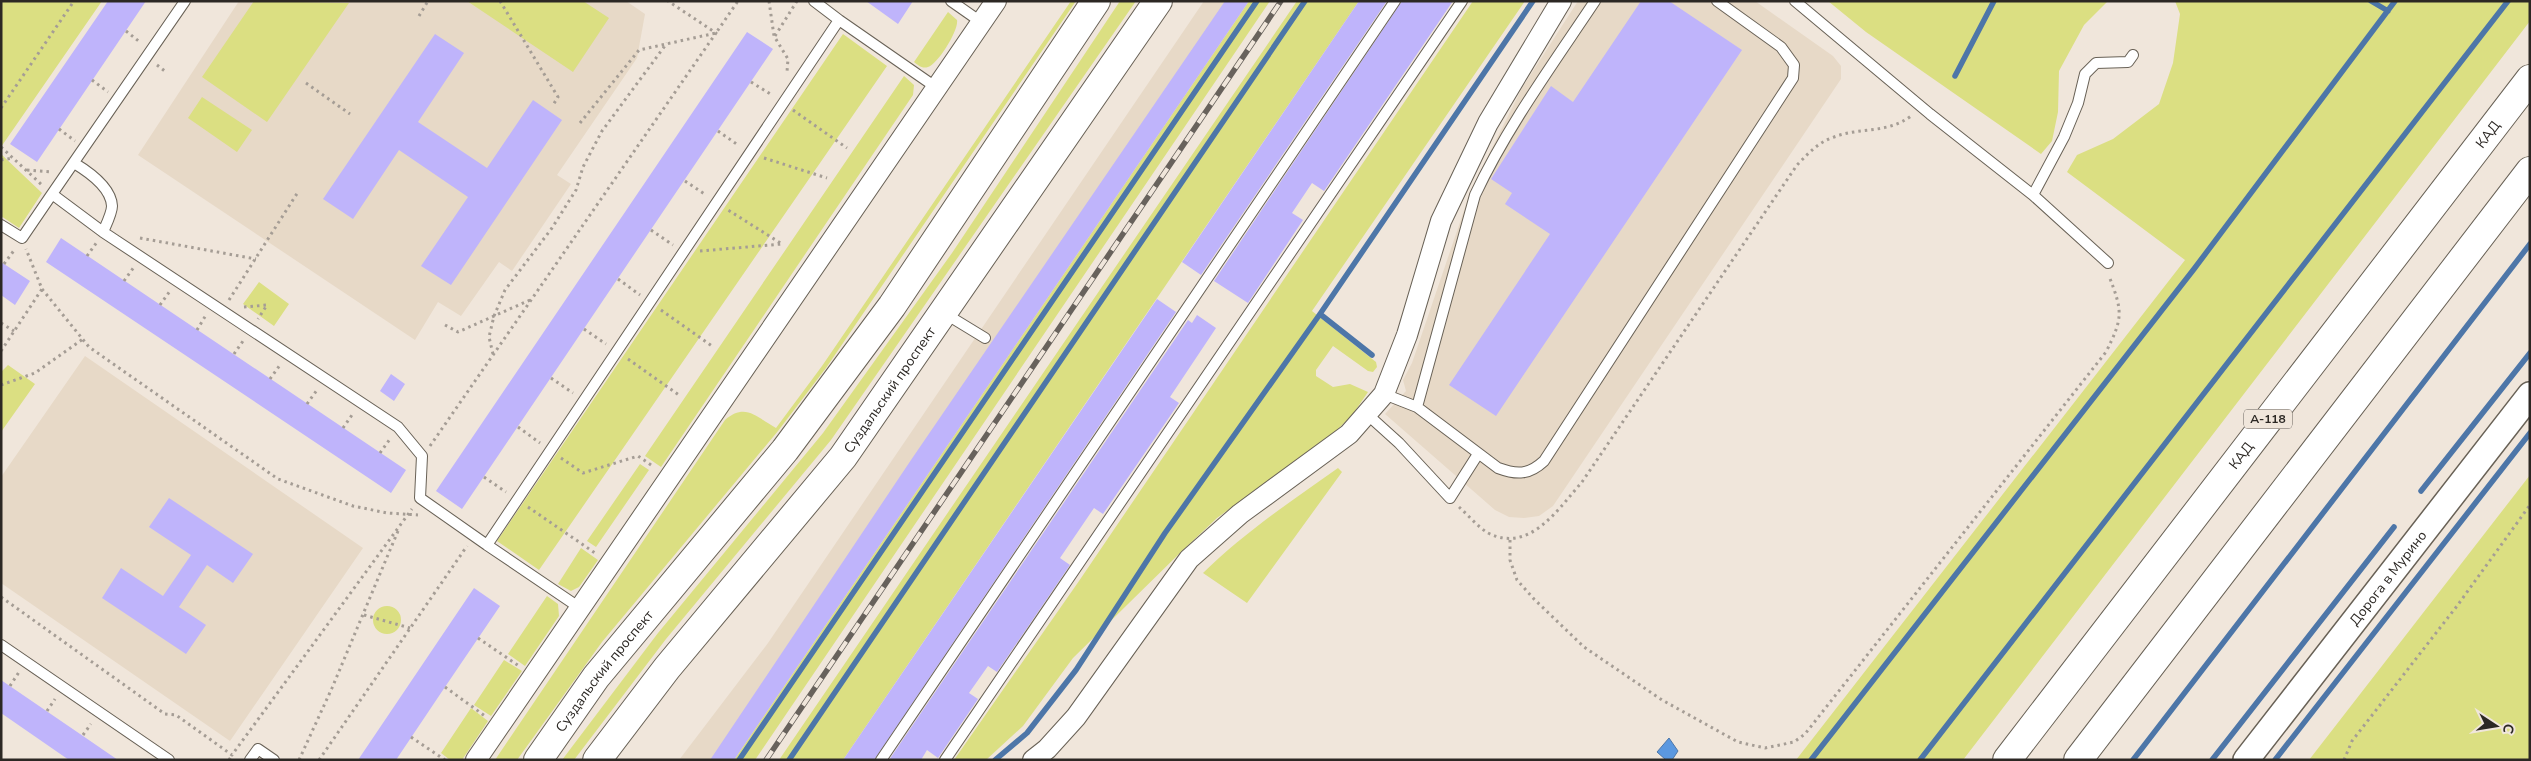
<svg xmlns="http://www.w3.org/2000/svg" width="2531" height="761" font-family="'Nunito Sans',sans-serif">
<rect width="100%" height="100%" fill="#f0e6db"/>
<path fill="#e7d9c7" d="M 239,1 L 626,1 L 645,14 L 637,58 L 557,175 L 571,184 L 512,271 L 499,262 L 461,316 L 438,302 L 415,340 L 138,155 Z
M 1204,1 L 1249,1 L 734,760 L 679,760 L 768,643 Z
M 1578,1 L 1755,1 L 1833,56 L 1841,66 L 1841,79 L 1553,506 L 1539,516 L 1524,518 L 1509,517 L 1495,510 L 1385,414 L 1406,391 L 1403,380 L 1412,363 L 1471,190 L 1522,88 Z
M 85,356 L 363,548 L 230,741 L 1,583 L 1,477 Z"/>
<path fill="#dbdf82" d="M 3,1 L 102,1 L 1,147 L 1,4 Z
M 254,1 L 349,3 L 267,122 L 202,77 Z
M 467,1 L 583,1 L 609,18 L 573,72 Z
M 1071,1 L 1076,1 L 826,368 L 778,431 L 602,642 L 517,760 L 495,760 L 725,420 C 746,402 757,418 776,428 L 822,366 Z
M 1120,1 L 1136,1 L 831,440 L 666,639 L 574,760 L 562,760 L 658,633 L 823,433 L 952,253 Z
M 1249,1 L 1270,1 L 755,760 L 734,760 Z
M 1297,1 L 1359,1 L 843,760 L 779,760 Z
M 1473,1 L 1525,1 L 1312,311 L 1376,362 L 1377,367 L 1373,372 L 1368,371 L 1333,346 L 1316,370 L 1316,376 L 1333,387 L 1350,384 L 1368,392 L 1353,414 L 1338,429 L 1217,518 L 1182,551 L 1073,658 L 1023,726 L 986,760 L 954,760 L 1079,581 Z
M 1828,1 L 2108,1 L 2084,25 L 2059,71 L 2058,112 L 2052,141 L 2041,154 L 1866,32 Z
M 2175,1 L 2530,1 L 2530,21 L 1963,760 L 1796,760 L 2185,260 L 2067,172 L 2077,155 L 2113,139 L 2159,104 L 2173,63 L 2180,14 Z
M 948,12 L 957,20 C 959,30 938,64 928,67 C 922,69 918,65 914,62 Z
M 843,34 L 887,66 L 539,570 L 497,541 Z
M 904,76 L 914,85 L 913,95 L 661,467 L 645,456 Z
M 202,97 L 252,130 L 237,152 L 188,118 Z
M 1,154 L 42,193 L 19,228 L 1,216 Z
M 259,282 L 289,304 L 274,326 L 243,304 Z
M 8,365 L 35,384 L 1,432 L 1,372 Z
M 640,464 L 649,470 L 596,547 L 587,541 Z
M 1338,468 L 1342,472 L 1247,603 L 1203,573 C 1244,533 1291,501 1338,468 Z
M 2530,475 L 2530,760 L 2309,760 Z
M 581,548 L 598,560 L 579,587 L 571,591 L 558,584 Z
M 547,596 L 558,604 L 559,616 L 525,666 L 508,654 Z
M373 620a14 14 0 1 1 28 0a14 14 0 1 1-28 0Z
M 504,660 L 522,671 L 491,716 L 474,705 Z
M 471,708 L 488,721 L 462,760 L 450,760 L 441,753 Z"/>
<path fill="#5b98e0" stroke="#4d76a8" d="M 1669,738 L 1678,751 L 1672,760 L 1666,760 L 1657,752 Z"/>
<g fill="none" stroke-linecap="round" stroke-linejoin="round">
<path stroke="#4d76a8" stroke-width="5.5" d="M 2371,1 L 2388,11
M 1955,76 L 1994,1
M 1320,314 L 1372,355
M 2421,491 L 2530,353
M 739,760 L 1257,1
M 789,760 L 1305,1
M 995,760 L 1027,733 L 1076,670 L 1165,533 L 1320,314 L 1533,1
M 1811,760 L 2194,269 L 2395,1
M 1920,760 L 2508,1
M 2133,760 L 2530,244
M 2212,760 L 2394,527
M 2275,760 L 2530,433"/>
</g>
<path fill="#bfb4fb" d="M 108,1 L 146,1 L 37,162 L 10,144 Z
M 866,1 L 913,1 L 898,24 Z
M 1225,1 L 1249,1 L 734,760 L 710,760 L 911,460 Z
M 1359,1 L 1387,1 L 1201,275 L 1182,262 Z
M 1402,1 L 1453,1 L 1324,191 L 1312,183 L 1292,213 L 1303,220 L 1248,303 L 1214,281 Z
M 1641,1 L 1669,1 L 1742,50 L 1496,416 L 1449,385 L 1550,234 L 1505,204 L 1512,193 L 1491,179 L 1551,86 L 1573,102 Z
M 747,32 L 773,49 L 462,509 L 436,491 Z
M 435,34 L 464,53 L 418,122 L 487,168 L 533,100 L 562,120 L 451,285 L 421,266 L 468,197 L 399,150 L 353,219 L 323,199 Z
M 61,238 L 406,470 L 391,493 L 46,262 Z
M 1,262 L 30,281 L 15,305 L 1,295 Z
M 1157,299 L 1176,312 L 874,760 L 843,760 Z
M 1197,315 L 1216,328 L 1170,397 L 1179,403 L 1103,514 L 1094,508 L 1060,558 L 1070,565 L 997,672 L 988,666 L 969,693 L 978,699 L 938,758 L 927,750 L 921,760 L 889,760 L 1188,320 L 1192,323 Z
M 391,374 L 405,384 L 394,401 L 380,391 Z
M 169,498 L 253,554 L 233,583 L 207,565 L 179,607 L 206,625 L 186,654 L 102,598 L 121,568 L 163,596 L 191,555 L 149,527 Z
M 474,588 L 500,606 L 445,687 L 396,760 L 358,760 Z
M 1,680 L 83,736 L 118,760 L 69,760 L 1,713 Z"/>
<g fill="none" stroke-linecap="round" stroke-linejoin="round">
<g stroke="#686156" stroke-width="12">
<path id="service" d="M 814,1 L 839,20
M 951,1 L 981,22
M 1795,1 L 1930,114 L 2033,195 L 2108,263
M 74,163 C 89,172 111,187 112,206 C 112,213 106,225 103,232
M 52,194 L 185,1
M 2033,195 L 2064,137 L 2078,103 L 2085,74 L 2096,63 L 2128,62 L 2133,55
M 1,225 L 22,238 L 52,194 L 103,232 L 398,427 L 422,456 L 420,498 L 487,545
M 944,313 L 985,338
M 1384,394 L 1417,407 L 1498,468 C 1517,475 1529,475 1544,461 L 1793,78 L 1794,65 L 1781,47 L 1717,1
M 1417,407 L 1475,195 C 1507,127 1553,64 1595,1
M 1368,415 L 1399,443 L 1450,498 L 1478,454
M 580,608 L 487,545 L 839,20 L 937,88
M 1,645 L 169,760
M 250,760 L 258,749 L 274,760
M 881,760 L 1395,1
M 945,760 L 1462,1"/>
</g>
<g stroke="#686156" stroke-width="22">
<path id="minor" d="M 476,760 L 996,1
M 1033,760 L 1047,749 L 1076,717 L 1189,559 L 1240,514 L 1349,434 L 1384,394 L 1407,335 L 1441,221 L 1488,123 L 1561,1"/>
</g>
<g stroke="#686156" stroke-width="28">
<g id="tertiary">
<path id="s1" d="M 2246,760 L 2530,395"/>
</g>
</g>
<g stroke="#686156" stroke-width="30">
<g id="secondary">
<path id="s2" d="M 538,760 L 596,677 L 785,450 L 892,306 L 1096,1"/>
<path id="s3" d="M 597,760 L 667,668 L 843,457 L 1158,1"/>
</g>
</g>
<g stroke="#686156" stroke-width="30">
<g id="motorway">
<path id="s4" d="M 2007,760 L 2530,79"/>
<path d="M 2078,760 L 2530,171"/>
</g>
</g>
<path stroke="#a59d95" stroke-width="3" stroke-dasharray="2.5 4" stroke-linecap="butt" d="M 500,1 L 558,97 L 553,105
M 769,1 L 774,36 L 788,59 L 787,72
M 419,16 L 428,1
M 126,31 L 141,43
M 775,36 L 797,1
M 157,65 L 166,72
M 92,80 L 108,92
M 751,82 L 772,95
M 306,83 L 350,114
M 1,108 L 74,1
M 793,110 L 847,148
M 580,123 L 639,50 L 716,33 L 738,1
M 59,129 L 75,141
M 718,131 L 738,145
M 1,147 L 42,185
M 764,158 L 827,178
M 1,160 L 13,158
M 27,170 L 51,172
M 685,181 L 706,195
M 651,230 L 673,245
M 140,238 L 256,259
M 700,251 L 782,244 L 728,210
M 87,256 L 97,242
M 4,264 L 15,249
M 618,279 L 640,295
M 124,281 L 134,267
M 42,289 L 89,347 L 278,479 L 353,506 L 387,513 L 418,515
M 229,300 L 298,192
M 160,305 L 170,291
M 244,307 L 267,305 L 258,319
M 661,310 L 712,346
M 1,323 L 14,331
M 445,325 L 458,332 L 530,300
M 584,329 L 606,344
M 197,330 L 206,315
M 1,351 L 42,289 L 26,249
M 234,354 L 243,341
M 493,354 L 489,337 L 494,316 L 505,290 L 552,228 L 576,190 L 583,167 L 602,131 L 667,43
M 628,359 L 679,395
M 551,378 L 573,393
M 270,379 L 280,365
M 1,385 L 35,373 L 83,339
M 307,404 L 317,390
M 518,427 L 540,443
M 343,428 L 354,412
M 430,446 L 716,33 L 668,1
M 380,453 L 390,439
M 561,458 L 583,473 L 638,456 L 654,467
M 484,477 L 506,492
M 528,507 L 595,553
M 1459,507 C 1468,515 1478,527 1488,533 C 1530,554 1558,509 1582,482 L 1797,165 C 1808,154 1818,142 1834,137 C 1860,127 1887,134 1911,116
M 1510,540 L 1510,560 L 1517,580 L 1534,599 L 1584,647 L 1662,700 L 1738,742 L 1765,748 L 1794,742 L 1805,734 L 2106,352 C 2123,318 2123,312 2109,276
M 1,597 L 165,714 L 176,715 L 232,755 L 412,509
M 364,615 L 410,628
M 478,638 L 519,666
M 10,686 L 19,672
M 445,687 L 485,716
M 47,711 L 55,699
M 83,735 L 91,724
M 411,737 L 445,760
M 229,760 L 232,755
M 299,760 L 332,688 L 398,531
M 319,760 L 467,546
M 2344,760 L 2352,741 L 2457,606 L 2530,505"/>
<use href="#service" stroke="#fff" stroke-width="10"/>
<use href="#minor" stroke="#fff" stroke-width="20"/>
<use href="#tertiary" stroke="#fff" stroke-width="25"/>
<use href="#secondary" stroke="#fff" stroke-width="28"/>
<use href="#motorway" stroke="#fff" stroke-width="28"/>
<g stroke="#68625c" stroke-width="5.5">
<path id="rail" d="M 766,760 L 1281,1"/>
</g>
<use href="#rail" stroke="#f0e6db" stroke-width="4" stroke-dasharray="11" stroke-linecap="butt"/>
</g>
<g text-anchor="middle" stroke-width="4" stroke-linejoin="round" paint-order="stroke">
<rect fill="#f0e6db" stroke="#67615b" stroke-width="1" x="2244" y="409.5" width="48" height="19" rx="4"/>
<g font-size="12" font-weight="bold" fill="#2c2824">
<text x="2268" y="423">А-118</text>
</g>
<g font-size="14" fill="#2c2824" stroke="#f0e6db">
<text dy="5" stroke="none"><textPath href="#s4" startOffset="789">КАД</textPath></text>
<text dy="5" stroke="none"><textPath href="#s3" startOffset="472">Суздальский проспект</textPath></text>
<text dy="5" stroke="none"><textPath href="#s4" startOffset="384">КАД</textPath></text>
<text dy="5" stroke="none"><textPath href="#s1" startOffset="231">Дорога в Мурино</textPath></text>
<text dy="5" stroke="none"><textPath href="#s2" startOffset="111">Суздальский проспект</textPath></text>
</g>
</g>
<rect width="2531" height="761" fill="none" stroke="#2c2824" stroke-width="5"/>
<g transform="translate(2496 726) rotate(102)" stroke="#f0e6db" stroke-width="4" paint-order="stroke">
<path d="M0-4L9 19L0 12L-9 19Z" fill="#2c2824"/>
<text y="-8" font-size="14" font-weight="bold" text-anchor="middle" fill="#2c2824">С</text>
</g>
</svg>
